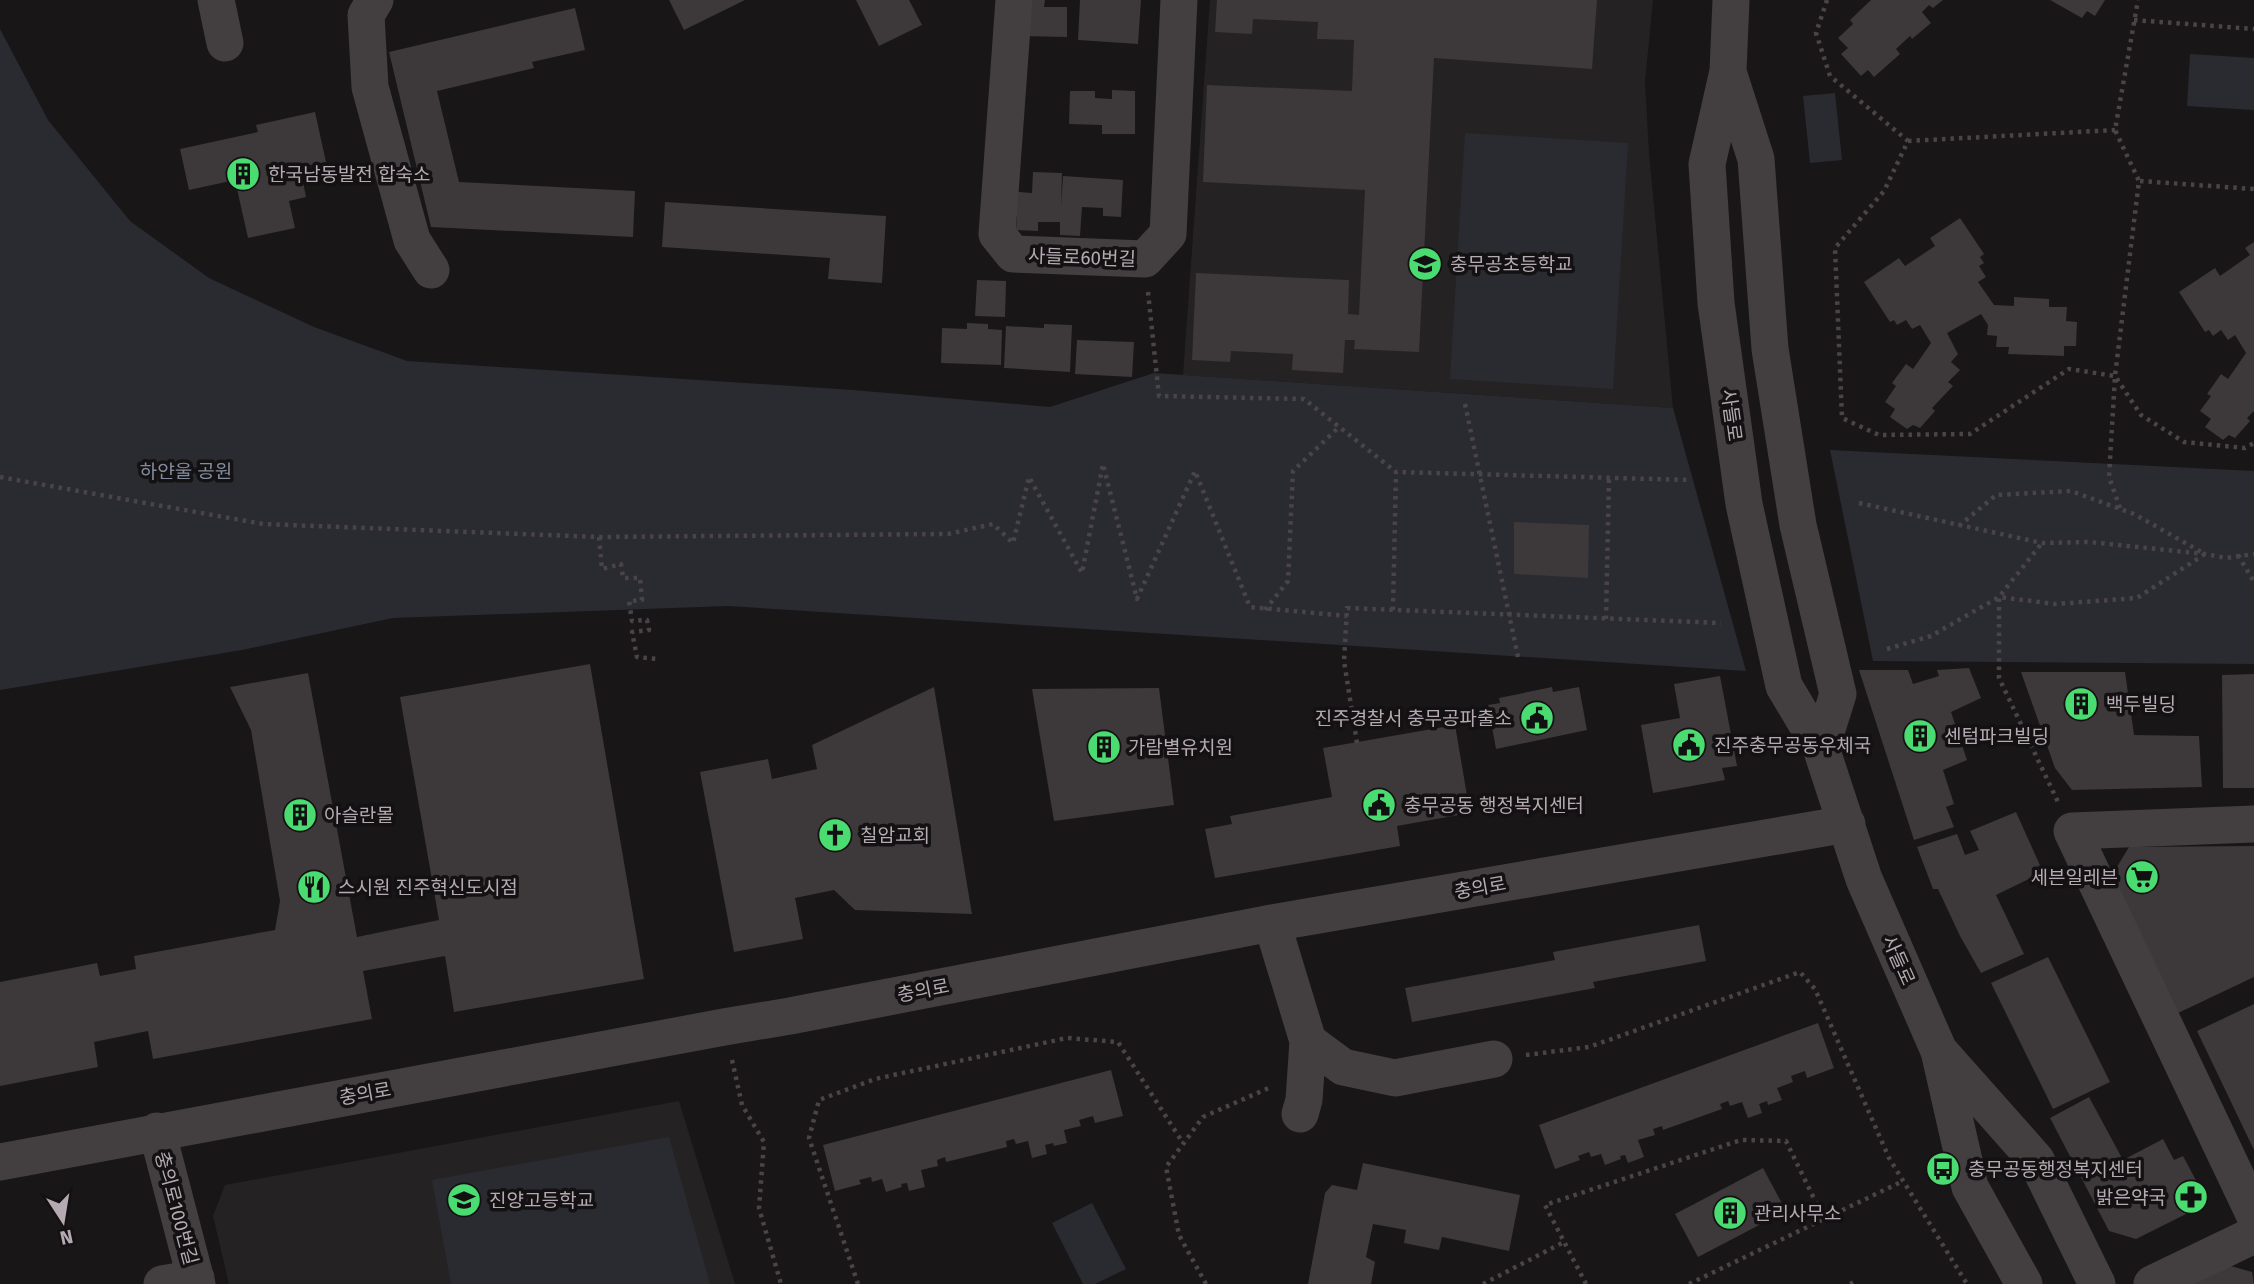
<svg xmlns="http://www.w3.org/2000/svg" width="2254" height="1284" font-family="'Fira Sans','Noto Sans KR',sans-serif">
<rect width="100%" height="100%" fill="#181617"/>
<path fill="#252223" d="M 1210,0 L 1653,0 L 1645,82 L 1649,153 L 1673,408 L 1183,375 Z
M 679,1101 L 735,1284 L 229,1284 L 213,1216 L 225,1185 Z"/>
<path fill="#292b31" d="M 0,29 L 48,120 L 130,221 L 209,278 L 314,327 L 407,361 L 853,390 L 1050,407 L 1154,373 L 1673,408 L 1746,671 L 728,606 L 393,618 L 242,650 L 0,690 Z
M 2190,54 L 2254,58 L 2254,110 L 2187,106 Z
M 1835,93 L 1842,160 L 1810,163 L 1803,96 Z
M 1465,133 L 1628,143 L 1613,389 L 1450,379 Z
M 1830,450 L 2254,471 L 2254,664 L 1873,661 Z
M 669,1137 L 710,1284 L 451,1284 L 432,1180 Z
M 1092,1203 L 1126,1269 L 1095,1284 L 1083,1284 L 1052,1223 Z"/>
<path fill="#3d383a" d="M 669,0 L 745,0 L 684,30 Z
M 856,0 L 909,0 L 922,25 L 879,46 Z
M 1022,0 L 1045,0 L 1044,7 L 1067,7 L 1067,37 L 1021,36 Z
M 1080,0 L 1141,0 L 1138,44 L 1078,40 Z
M 1217,0 L 1597,0 L 1592,69 L 1434,58 L 1419,352 L 1354,349 L 1355,340 L 1345,340 L 1343,373 L 1292,370 L 1293,354 L 1231,351 L 1230,362 L 1192,360 L 1196,273 L 1349,280 L 1348,314 L 1359,315 L 1365,190 L 1203,182 L 1207,85 L 1352,91 L 1354,40 L 1317,39 L 1318,22 L 1253,19 L 1252,34 L 1215,32 Z
M 1871,0 L 1943,0 L 1933,8 L 1929,5 L 1922,12 L 1931,23 L 1912,39 L 1910,36 L 1896,49 L 1900,54 L 1874,77 L 1868,70 L 1861,76 L 1841,54 L 1848,48 L 1838,38 L 1853,24 L 1850,20 Z
M 2050,0 L 2105,0 L 2095,16 L 2087,11 L 2082,18 Z
M 575,8 L 585,50 L 532,62 L 534,68 L 437,91 L 459,182 L 635,191 L 633,237 L 431,227 L 389,52 Z
M 1112,90 L 1135,91 L 1135,134 L 1102,134 L 1102,125 L 1069,124 L 1070,91 L 1095,91 L 1095,98 L 1112,99 Z
M 315,112 L 326,162 L 300,167 L 306,197 L 289,201 L 295,228 L 248,238 L 235,180 L 189,190 L 180,149 L 258,132 L 256,125 Z
M 1033,172 L 1062,173 L 1061,207 L 1063,176 L 1123,180 L 1121,217 L 1103,216 L 1103,208 L 1082,207 L 1080,236 L 1060,235 L 1060,222 L 1038,222 L 1038,231 L 1016,230 L 1017,216 L 1004,216 L 1005,191 L 1032,193 Z
M 665,202 L 886,216 L 882,283 L 828,279 L 830,258 L 662,247 Z
M 1960,218 L 1984,254 L 1980,257 L 1984,263 L 1979,266 L 1986,277 L 1978,282 L 1994,305 L 2014,306 L 2014,297 L 2049,299 L 2049,307 L 2067,307 L 2066,321 L 2077,322 L 2076,346 L 2064,346 L 2064,356 L 2008,354 L 2009,347 L 1996,347 L 1997,336 L 1987,335 L 1988,325 L 1981,314 L 1947,333 L 1958,354 L 1951,362 L 1960,370 L 1948,382 L 1953,386 L 1932,408 L 1935,411 L 1920,428 L 1913,425 L 1907,429 L 1890,417 L 1895,409 L 1885,402 L 1896,386 L 1892,383 L 1906,364 L 1913,369 L 1931,343 L 1920,325 L 1912,329 L 1906,320 L 1897,325 L 1894,320 L 1890,322 L 1864,282 L 1899,258 L 1905,266 L 1935,246 L 1930,238 Z
M 2254,242 L 2254,411 L 2247,418 L 2250,421 L 2235,438 L 2229,435 L 2223,440 L 2205,427 L 2211,419 L 2200,411 L 2211,396 L 2207,394 L 2221,374 L 2228,379 L 2246,353 L 2235,335 L 2228,340 L 2221,330 L 2213,336 L 2209,330 L 2205,332 L 2179,292 L 2215,268 L 2220,276 L 2250,255 L 2245,248 Z
M 977,280 L 1006,281 L 1005,317 L 975,316 Z
M 967,323 L 988,324 L 988,329 L 1002,330 L 1001,365 L 941,363 L 942,328 L 967,329 Z
M 1044,324 L 1072,325 L 1070,372 L 1004,368 L 1006,326 L 1044,328 Z
M 1077,340 L 1134,342 L 1132,377 L 1075,374 Z
M 1514,522 L 1589,525 L 1588,578 L 1514,574 Z
M 590,664 L 644,979 L 454,1012 L 445,956 L 363,971 L 372,1019 L 153,1059 L 148,1031 L 94,1042 L 98,1067 L 0,1086 L 0,982 L 97,963 L 100,976 L 136,969 L 134,956 L 275,930 L 280,901 L 251,730 L 230,687 L 308,673 L 357,937 L 439,920 L 400,697 Z
M 1969,668 L 1981,698 L 1951,712 L 1967,760 L 1943,770 L 1954,804 L 1946,807 L 1954,827 L 1914,840 L 1859,670 L 1908,670 L 1913,684 L 1939,676 L 1937,670 Z
M 2021,672 L 2125,672 L 2134,735 L 2199,736 L 2202,787 L 2072,790 L 2055,768 Z
M 2254,674 L 2254,788 L 2223,788 L 2222,675 Z
M 1720,676 L 1737,766 L 1722,768 L 1725,780 L 1653,793 L 1641,725 L 1680,718 L 1674,684 Z
M 934,687 L 972,914 L 855,910 L 834,890 L 795,898 L 803,939 L 734,952 L 700,772 L 768,759 L 772,779 L 817,769 L 812,745 Z
M 1552,687 L 1553,692 L 1579,687 L 1587,730 L 1496,749 L 1488,705 L 1500,703 L 1499,698 Z
M 1159,688 L 1174,805 L 1054,821 L 1032,689 Z
M 1455,725 L 1470,813 L 1397,826 L 1400,846 L 1215,878 L 1205,829 L 1232,824 L 1230,816 L 1332,797 L 1323,748 Z
M 2016,812 L 2043,872 L 1996,895 L 2024,954 L 1981,973 L 1960,936 L 1938,889 L 1933,889 L 1917,847 L 1957,834 L 1965,855 L 1979,850 L 1970,831 Z
M 2254,846 L 2254,977 L 2178,1013 L 2111,877 L 2129,847 Z
M 1699,925 L 1706,961 L 1593,982 L 1595,988 L 1412,1022 L 1405,988 L 1555,960 L 1553,952 Z
M 2048,957 L 2110,1082 L 2053,1109 L 1991,983 Z
M 2254,1004 L 2254,1150 L 2197,1031 Z
M 1818,1023 L 1834,1068 L 1807,1078 L 1805,1071 L 1791,1076 L 1793,1082 L 1777,1088 L 1782,1100 L 1768,1105 L 1767,1101 L 1759,1104 L 1762,1113 L 1748,1118 L 1742,1102 L 1730,1106 L 1728,1101 L 1720,1104 L 1722,1109 L 1663,1130 L 1662,1126 L 1653,1129 L 1655,1135 L 1638,1140 L 1644,1157 L 1628,1163 L 1625,1155 L 1620,1156 L 1621,1159 L 1605,1165 L 1601,1154 L 1591,1157 L 1589,1152 L 1578,1156 L 1580,1160 L 1555,1169 L 1539,1125 Z
M 1111,1070 L 1123,1116 L 1095,1123 L 1093,1116 L 1079,1120 L 1081,1126 L 1064,1130 L 1067,1143 L 1054,1146 L 1053,1143 L 1045,1145 L 1047,1154 L 1032,1158 L 1028,1141 L 1016,1144 L 1014,1139 L 1006,1141 L 1007,1147 L 946,1162 L 945,1157 L 937,1160 L 938,1166 L 921,1170 L 925,1187 L 909,1191 L 907,1183 L 901,1184 L 902,1187 L 886,1192 L 882,1179 L 872,1182 L 871,1177 L 859,1180 L 861,1184 L 835,1191 L 823,1145 Z
M 2089,1097 L 2123,1160 L 2163,1139 L 2174,1160 L 2183,1156 L 2199,1186 L 2192,1211 L 2136,1239 L 2109,1231 L 2050,1118 Z
M 1363,1163 L 1520,1195 L 1509,1251 L 1442,1237 L 1439,1250 L 1404,1243 L 1406,1230 L 1373,1224 L 1366,1257 L 1375,1262 L 1371,1284 L 1308,1284 L 1325,1193 L 1332,1185 L 1357,1190 Z
M 1763,1168 L 1786,1211 L 1698,1257 L 1675,1214 Z
M 2227,1265 L 2252,1272 L 2254,1284 L 2188,1284 Z"/>
<g fill="none" stroke-linecap="round" stroke-linejoin="round">
<path stroke="#4a4448" stroke-width="4.5" stroke-dasharray="3.5 5" stroke-linecap="butt" d="M 1827,0 L 1816,33 L 1830,76 L 1908,141 L 1884,191 L 1835,248 L 1842,418 L 1879,435 L 1970,434 L 2069,369 L 2115,376 L 2141,415 L 2184,442 L 2245,448 L 2254,443
M 2134,20 L 2254,29
M 1908,141 L 2115,130
M 2140,181 L 2254,189
M 1148,292 L 1159,396 L 1304,399 L 1396,472
M 1465,404 L 1518,657
M 0,477 L 263,524 L 599,537 L 948,534 L 993,524 L 1013,543 L 1029,477 L 1082,573 L 1103,464 L 1137,599 L 1195,471 L 1250,607 L 1347,616
M 1859,503 L 2042,543 L 2089,542 L 2205,554 L 2226,558 L 2254,554
M 2120,508 L 2109,477 L 2115,376 L 2139,181 L 2115,130 L 2138,0
M 1959,526 L 1996,495 L 2071,491 L 2134,514 L 2205,554 L 2137,598 L 2055,604 L 1999,597 L 1999,678 L 2058,802
M 599,537 L 602,569 L 621,564 L 623,578 L 640,578 L 642,600 L 629,601 L 632,621 L 647,620 L 649,630 L 632,632 L 637,657 L 657,659
M 2238,555 L 2254,582
M 1265,610 L 1288,581 L 1293,471 L 1339,427
M 1393,610 L 1396,472 L 1691,480
M 1606,619 L 1609,478
M 1887,649 L 1931,636 L 1999,597 L 2042,543
M 1357,743 L 1344,661 L 1347,608 L 1721,623
M 1526,1055 L 1589,1047 L 1800,972 L 1815,989 L 1889,1158 L 1967,1284
M 732,1060 L 742,1105 L 764,1142 L 759,1208 L 781,1284
M 858,1284 L 809,1138 L 819,1100 L 875,1079 L 1067,1038 L 1118,1042 L 1183,1143
M 1206,1284 L 1179,1235 L 1166,1167 L 1203,1117 L 1271,1087
M 1483,1284 L 1564,1242
M 1586,1284 L 1545,1205 L 1741,1140 L 1786,1141 L 1824,1219
M 1689,1284 L 1903,1181
M 1850,1284 L 1856,1281"/>
<path stroke="#433f41" stroke-width="37" d="M 216,0 L 225,43
M 375,0 L 366,15 L 370,87 L 412,240 L 431,270
M 1014,0 L 997,234 L 1013,254 L 1145,259 L 1168,234 L 1179,0
M 1731,0 L 1728,71 L 1707,164 L 1716,303 L 1744,504 L 1784,686 L 1821,748 L 1864,879 L 1939,1051 L 1970,1187 L 2024,1284
M 1728,72 L 1756,159 L 1770,349 L 1798,525 L 1838,694 L 1821,748
M 2254,824 L 2072,831 L 2254,1214
M 1272,923 L 1308,1041 L 1304,1100 L 1300,1114
M 1308,1041 L 1343,1067 L 1395,1078 L 1494,1059
M 1942,1054 L 2036,1160 L 2097,1284
M 157,1131 L 197,1284
M 0,1162 L 724,1027 L 790,1016 L 1272,923 L 1847,824
M 162,1284 L 196,1278
M 2152,1284 L 2254,1235"/>
</g>
<defs>
<g id="building-disc" transform="scale(1.75)"><circle r="9.5" fill="#4adc71" stroke="#131112"/><path d="M-4-6H4V6H1V3H-1V6H-4ZM-2.5-4.3h1.7v1.8h-1.7ZM.8-4.3h1.7v1.8H.8ZM-2.5-1h1.7V.8h-1.7ZM.8-1h1.7V.8H.8Z" fill="#111"/></g>
<g id="school-disc" transform="scale(1.75)"><circle r="9.5" fill="#4adc71" stroke="#131112"/><path d="M0-5L7-2L0 1L-7-2ZM-4 1L0 2.5L4 1V4Q0 6-4 4Z" fill="#111"/></g>
<g id="civic-disc" transform="scale(1.75)"><circle r="9.5" fill="#4adc71" stroke="#131112"/><path d="M-.6-6.5H3V-4.5H.6V-3L4-1V1h2V6H-6V1h2V-1L-.6-3ZM-1.2 2.5V6h2.4V2.5Z" fill="#111"/></g>
<g id="church-disc" transform="scale(1.75)"><circle r="9.5" fill="#4adc71" stroke="#131112"/><path d="M-1.2-6h2.4v3.5h3.3v2.4h-3.3V6h-2.4V-.1h-3.3v-2.4h3.3Z" fill="#111"/></g>
<g id="supermarket-disc" transform="scale(1.75)"><circle r="9.5" fill="#4adc71" stroke="#131112"/><path d="M-6-5.5h2.5l.6 2H6L4.5 2H-2.5L-4.4-4H-6ZM-1.5 3.2a1.3 1.3 0 1 0 .1 0ZM3 3.2a1.3 1.3 0 1 0 .1 0Z" fill="#111"/></g>
<g id="restaurant-disc" transform="scale(1.75)"><circle r="9.5" fill="#4adc71" stroke="#131112"/><path d="M-5-6h1v4h1v-4h1v4h1v-4h1v5L-1.5 .5V6h-2V.5L-5-1ZM5-6V6H3V1.5H1.5Q1.5-4 5-6Z" fill="#111"/></g>
<g id="bus-disc" transform="scale(1.75)"><circle r="9.5" fill="#4adc71" stroke="#131112"/><path d="M-5-6H5V4H4V6H2V4H-2V6H-4V4H-5ZM-3.5-4V0h7V-4ZM-3.5 1.2v1.5H-2V1.2ZM2 1.2v1.5H3.5V1.2Z" fill="#111"/></g>
<g id="pharmacy-disc" transform="scale(1.75)"><circle r="9.5" fill="#4adc71" stroke="#131112"/><path d="M-2-6h4v4h4v4h-4v4h-4v-4h-4v-4h4Z" fill="#111"/></g>
</defs>
<g fill-rule="evenodd">
<use href="#building-disc" x="243" y="174"/>
<use href="#school-disc" x="1425" y="264"/>
<use href="#building-disc" x="2081" y="704"/>
<use href="#civic-disc" x="1537" y="718"/>
<use href="#building-disc" x="1920" y="736"/>
<use href="#civic-disc" x="1689" y="745"/>
<use href="#building-disc" x="1104" y="747"/>
<use href="#civic-disc" x="1379" y="805"/>
<use href="#building-disc" x="300" y="815"/>
<use href="#church-disc" x="835" y="835"/>
<use href="#supermarket-disc" x="2142" y="877"/>
<use href="#restaurant-disc" x="314" y="887"/>
<use href="#bus-disc" x="1943" y="1169"/>
<use href="#pharmacy-disc" x="2191" y="1197"/>
<use href="#school-disc" x="464" y="1200"/>
<use href="#building-disc" x="1730" y="1213"/>
</g>
<g text-anchor="middle" stroke-width="7" stroke-linejoin="round" paint-order="stroke">
<g font-size="19" fill="#b6aab2" stroke="#131112" text-anchor="start">
<text x="268" y="181">한국남동발전 합숙소</text>
<text x="1450" y="271">충무공초등학교</text>
<text x="2106" y="711">백두빌딩</text>
<text x="1512" y="725" text-anchor="end">진주경찰서 충무공파출소</text>
<text x="1944" y="743">센텀파크빌딩</text>
<text x="1714" y="752">진주충무공동우체국</text>
<text x="1128" y="754">가람별유치원</text>
<text x="1404" y="812">충무공동 행정복지센터</text>
<text x="324" y="822">아슬란몰</text>
<text x="860" y="842">칠암교회</text>
<text x="2118" y="884" text-anchor="end">세븐일레븐</text>
<text x="338" y="894">스시원 진주혁신도시점</text>
<text x="1968" y="1176">충무공동행정복지센터</text>
<text x="2166" y="1204" text-anchor="end">밝은약국</text>
<text x="489" y="1207">진양고등학교</text>
<text x="1754" y="1220">관리사무소</text>
</g>
<g font-size="19" fill="#b6aab2" stroke="#131112">
<text transform="translate(1082 257) rotate(2)" y="7">사들로60번길</text>
<text transform="translate(1732 415) rotate(82)" y="7">사들로</text>
<text transform="translate(1480 887) rotate(-10)" y="7">충의로</text>
<text transform="translate(1899 960) rotate(66)" y="7">사들로</text>
<text transform="translate(923 990) rotate(-11)" y="7">충의로</text>
<text transform="translate(365 1093) rotate(-10)" y="7">충의로</text>
<text transform="translate(177 1208) rotate(75)" y="7">충의로100번길</text>
</g>
<g font-size="19" fill="#838c9f" stroke="#131112">
<text x="186" y="478">하얀울 공원</text>
</g>
</g>
<g transform="translate(63 1221) rotate(168)" stroke="#131112" stroke-width="5" paint-order="stroke">
<path d="M0-5L12 26L0 18L-12 26Z" fill="#b6aab2"/>
<text y="-10" font-size="19" font-weight="bold" text-anchor="middle" fill="#b6aab2">N</text>
</g>
</svg>
